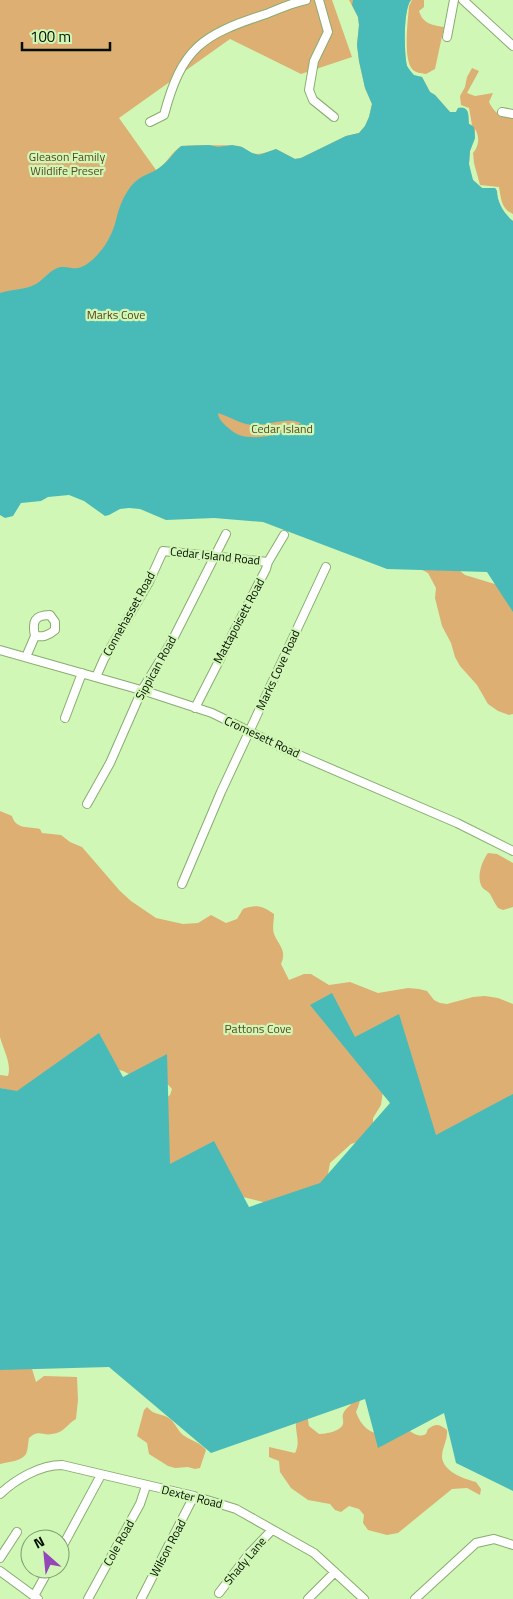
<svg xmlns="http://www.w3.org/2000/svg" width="513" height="1599" font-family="'Titillium Web',sans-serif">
<rect width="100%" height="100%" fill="#d0f7b6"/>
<path fill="#ddaf73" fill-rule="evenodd" d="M 0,0 L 332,0 L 352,57 L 301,74 L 230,39 L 119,118 L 156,170 C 167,165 171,151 182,146 C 185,145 234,145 239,146 C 246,148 250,154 257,154 C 263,154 270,151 276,149 L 295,159 L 301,158 L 346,136 L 359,133 L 365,126 L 369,117 L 372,104 L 365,88 L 359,61 L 357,45 L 359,25 L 358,17 L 349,0 L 411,0 C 403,10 404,53 407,66 C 409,70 412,73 414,76 L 422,77 L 430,92 L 435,95 L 450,112 L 456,112 L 458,108 C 470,106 468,115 469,124 L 472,125 L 469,108 L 461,105 L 460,96 L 465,87 L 467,77 L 472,68 L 479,71 L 467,93 L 475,96 L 493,93 L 489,102 C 495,114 500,116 513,118 L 513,214 C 501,209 501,198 499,187 L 480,185 L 474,163 L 473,153 C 479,146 480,137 475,129 L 475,138 L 470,151 L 469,164 L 470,173 L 473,180 L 482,188 L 495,188 L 497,191 C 497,202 504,214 513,221 L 0,421 Z
M 412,0 L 424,0 L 424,7 L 419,11 C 423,24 432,25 444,27 L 435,69 L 426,74 C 421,73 415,73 412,69 C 403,58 408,20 409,6 Z
M 200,394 L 307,412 L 294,440 L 234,441 Z
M 415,566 L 454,566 L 465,575 L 498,585 L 513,594 L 513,714 L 509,715 L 498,711 L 488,704 L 477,685 L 460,666 L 455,657 L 451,643 L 442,626 L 435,598 L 436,588 L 428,573 Z
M 0,811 L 12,816 C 16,830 29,826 40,829 L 42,833 L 61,835 L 70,842 L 82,847 L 120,891 L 131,901 L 156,918 L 183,924 L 198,923 L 211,915 L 226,923 L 237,919 L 243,909 C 256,904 263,906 274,914 C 274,921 272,928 274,934 C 279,946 287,950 281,964 L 289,980 L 304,974 L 311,974 L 329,985 L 350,982 L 378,993 L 408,988 L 419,989 L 427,991 L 434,1000 L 440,1003 L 447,1004 L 473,997 L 485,996 L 498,998 L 513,1004 L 513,1105 L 452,1183 L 383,1091 L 381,1105 L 373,1118 L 373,1137 L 351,1144 L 330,1163 L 326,1185 L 275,1205 L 243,1197 L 167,1171 L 165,1099 L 170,1095 L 172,1089 C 161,1074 148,1082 133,1076 C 128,1074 125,1071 119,1070 L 34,1096 L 0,1088 L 0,1075 L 8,1076 C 12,1064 3,1049 0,1037 Z
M 488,853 L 497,854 L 513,863 L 513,907 L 503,910 L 498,908 C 495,904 493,899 490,894 C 488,891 484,890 482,887 C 476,877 482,861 488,853 Z
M 0,1351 L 32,1369 L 36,1382 L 44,1376 L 77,1377 L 78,1400 L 76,1419 C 67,1424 64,1433 52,1434 C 42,1436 39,1429 29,1438 C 28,1443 28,1450 26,1454 C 22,1461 8,1462 0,1464 Z
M 341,1374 C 352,1390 368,1385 356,1412 C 363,1433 382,1441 402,1428 C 412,1430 416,1439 426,1434 L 428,1429 C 436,1423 439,1424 447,1430 C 448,1440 442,1448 442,1457 C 443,1472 465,1479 476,1482 L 481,1489 L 480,1495 L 467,1488 L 452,1489 L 398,1533 L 387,1535 L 368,1530 L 363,1523 L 364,1515 L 359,1509 L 349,1506 L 341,1512 L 335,1510 L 330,1504 L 308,1500 L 291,1488 L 280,1472 L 279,1461 L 269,1457 L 269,1447 L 295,1453 C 301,1442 295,1434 296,1422 C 297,1420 298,1417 299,1415 C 303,1400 308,1383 325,1378 C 330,1376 335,1376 341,1374 ZM 330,1384 C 340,1384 346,1389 353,1396 C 351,1409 349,1404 344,1412 C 341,1417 344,1419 343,1424 C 341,1431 326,1434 319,1434 L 309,1426 C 305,1409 311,1389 330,1384 Z
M 147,1407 C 154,1415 159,1413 167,1417 C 175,1421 177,1430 183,1435 C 191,1441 200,1442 206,1450 L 200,1468 L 195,1469 L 188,1467 L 175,1468 L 168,1466 L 149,1454 L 147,1443 L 137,1436 L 144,1410 Z"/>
<path fill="#48bbb8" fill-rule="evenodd" d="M 353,0 L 411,0 C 403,10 404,53 407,66 C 409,69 412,73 414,75 L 422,77 L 430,92 L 435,95 L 450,112 L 456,112 L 458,108 C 470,106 468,115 469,124 L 474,127 L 475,138 L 470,151 L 469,164 L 473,180 L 482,188 L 495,188 L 497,191 C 497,202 504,214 513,221 L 513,612 L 487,572 L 387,569 L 263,522 L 214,518 L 166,520 L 140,509 L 129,508 L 120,509 L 109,515 L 105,516 L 84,501 L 69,495 L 48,497 L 41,501 L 21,503 L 13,516 L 5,518 L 0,515 L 0,293 C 12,289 25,290 36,284 C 44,279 52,268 61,267 C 72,266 75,272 87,264 C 100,255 110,240 115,224 C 118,212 121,200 129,189 C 139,175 147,176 159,168 C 168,162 173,153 181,146 L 209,145 L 218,147 L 232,145 L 242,147 L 252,153 L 259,155 L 276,149 L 295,159 L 301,158 L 346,136 L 359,133 L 365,126 L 369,117 L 372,104 L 365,88 L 359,61 L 357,45 L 359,25 L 358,17 L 352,5 ZM 218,413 C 231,417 241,425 255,425 C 270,425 287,417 301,423 C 287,434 257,441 239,435 C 234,433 230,429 226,426 C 222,422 218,418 218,413 Z
M 332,993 L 355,1037 L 399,1014 L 436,1135 L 513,1094 L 513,1491 L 456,1463 L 444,1413 L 378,1448 L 365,1399 L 211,1453 L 109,1367 L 0,1370 L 0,1088 L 17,1091 L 99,1033 L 123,1077 L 167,1054 L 170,1164 L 214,1141 L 249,1207 L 320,1183 L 390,1103 L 310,1005 Z"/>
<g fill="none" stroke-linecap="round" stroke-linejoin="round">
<g stroke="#88ac6f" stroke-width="10">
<path id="minor" d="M 319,0 L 328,32 L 314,61 L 309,90 L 313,100 L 334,117
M 463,0 L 513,46
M 447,37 L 454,0
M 502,112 L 513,114
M 150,122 L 164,115 C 182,47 202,35 266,14 C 279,9 291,3 306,0
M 0,650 L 148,692 L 212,713 L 285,749 L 457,823 L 513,851
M 26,657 L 35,636 C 43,637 48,636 55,630 L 55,622 L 50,615 C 34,615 32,622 35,636
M 96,677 L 104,659 L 149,582 L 163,551 L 268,562
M 195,708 L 266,569 L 268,562 L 284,535
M 65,718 L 82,673
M 87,804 L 110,763 L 142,690 L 173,639 L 226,534
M 182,884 L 221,792 L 326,567
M 0,1494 C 16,1479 40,1465 62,1465 L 194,1496 L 236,1509 L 314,1553 L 364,1599
M 60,1551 L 101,1475
M 0,1558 L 17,1532
M 0,1571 L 38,1599
M 219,1593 L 249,1554 L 272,1530
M 34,1596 L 49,1569
M 88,1599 L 140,1504 L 146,1486
M 141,1599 L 194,1496
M 308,1599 L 335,1572
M 415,1599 L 476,1543 L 494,1539 L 513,1545"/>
</g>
<use href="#minor" stroke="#fff" stroke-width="8"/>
</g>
<g text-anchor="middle" stroke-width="4.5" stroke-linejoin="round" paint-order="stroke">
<g font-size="12" fill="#5e4420" stroke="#d0f7b6">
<text x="67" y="161">Gleason Family<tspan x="67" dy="14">Wildlife Preser</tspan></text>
<text x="116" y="319">Marks Cove</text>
<text x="282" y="433">Cedar Island</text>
<text x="258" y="1033">Pattons Cove</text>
</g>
<g font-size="12" fill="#040f00" stroke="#d0f7b6">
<text transform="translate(215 556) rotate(6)" y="4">Cedar Island Road</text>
<text transform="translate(129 614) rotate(-61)" y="4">Connehasset Road</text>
<text transform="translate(239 621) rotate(-62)" y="4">Mattapoisett Road</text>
<text transform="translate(156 668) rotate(-61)" y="4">Sippican Road</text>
<text transform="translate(278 670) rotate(-65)" y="4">Marks Cove Road</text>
<text transform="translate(262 737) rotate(25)" y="4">Cromesett Road</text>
<text transform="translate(192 1497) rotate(14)" y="4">Dexter Road</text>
<text transform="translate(119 1543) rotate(-61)" y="4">Cole Road</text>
<text transform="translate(168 1548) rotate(-62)" y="4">Wilson Road</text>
<text transform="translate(245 1561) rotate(-50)" y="4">Shady Lane</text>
</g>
</g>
<g transform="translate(45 1554) rotate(333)"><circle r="24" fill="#d0f7b6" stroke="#7e9a6d"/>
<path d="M0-4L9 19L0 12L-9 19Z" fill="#9347b8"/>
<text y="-8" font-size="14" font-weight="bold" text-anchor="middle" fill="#040f00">N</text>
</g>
<path d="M22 42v8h88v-8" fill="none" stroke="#040f00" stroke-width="2.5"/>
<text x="30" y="42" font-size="15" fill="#040f00" stroke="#d0f7b6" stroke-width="4" paint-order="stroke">100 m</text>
</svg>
